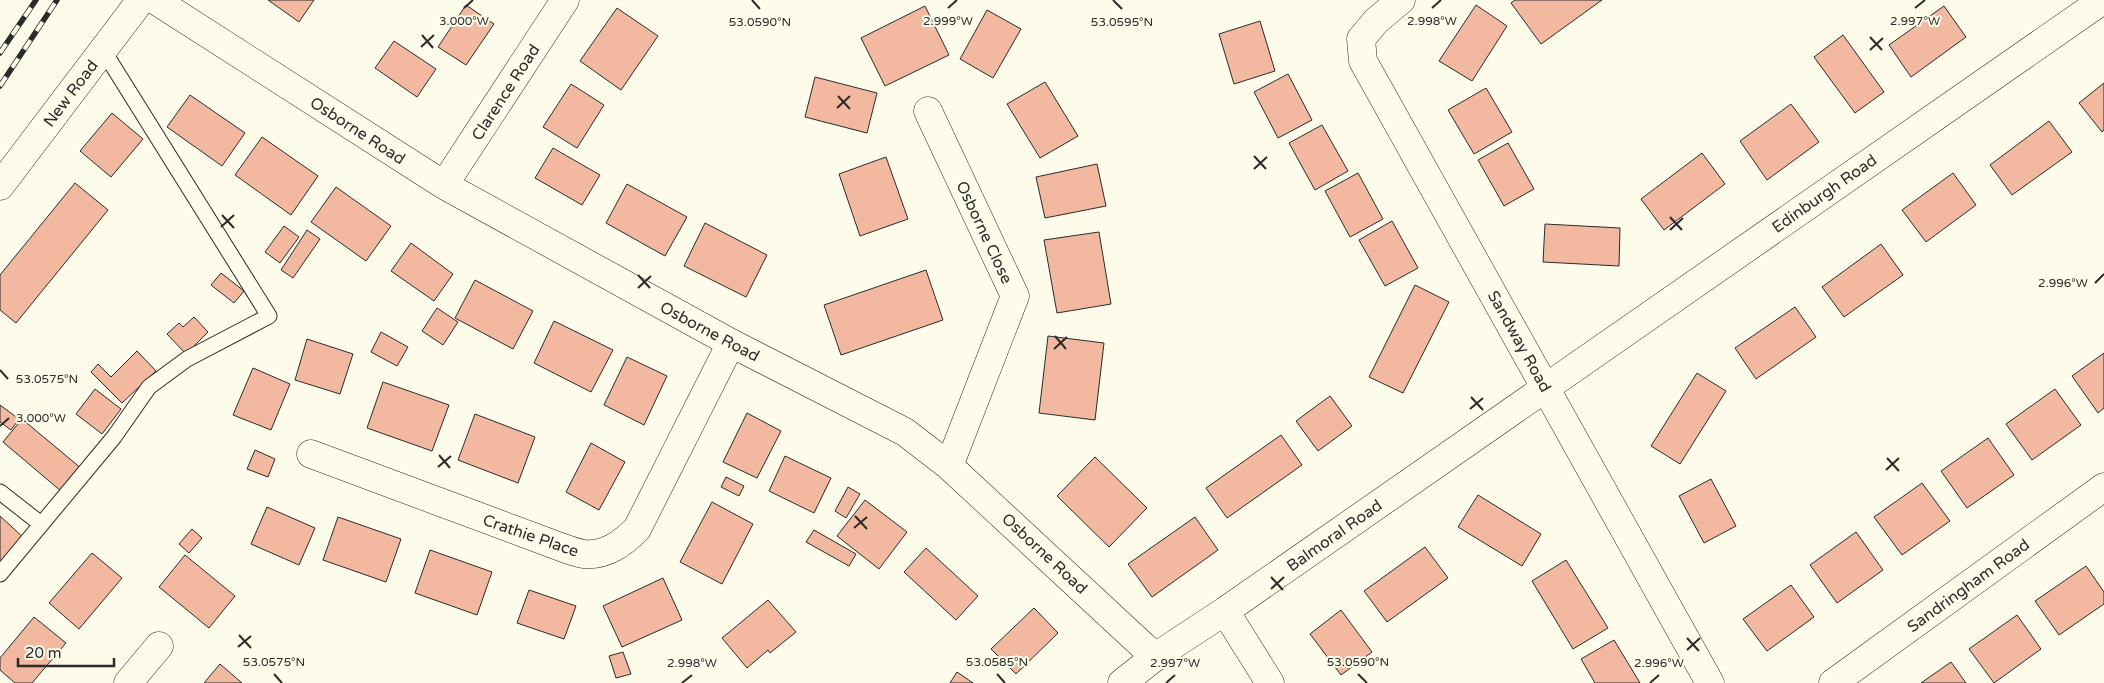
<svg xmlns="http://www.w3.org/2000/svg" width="2104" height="683" font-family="'Varela Round',sans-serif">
<rect width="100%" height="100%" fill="#fdfbea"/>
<path fill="#f2b8a0" stroke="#2b2b2b" d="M 268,0 L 314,0 L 299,22 Z
M 1515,0 L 1602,0 L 1541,44 L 1511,3 Z
M 466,5 L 494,24 L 466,65 L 438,47 Z
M 1476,5 L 1507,26 L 1472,81 L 1439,61 Z
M 925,6 L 949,55 L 885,86 L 861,38 Z
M 1944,6 L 1966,37 L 1911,77 L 1889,45 Z
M 617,8 L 658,36 L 621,90 L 580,61 Z
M 987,10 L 1021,29 L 993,78 L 960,59 Z
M 1260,21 L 1275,71 L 1234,84 L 1219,34 Z
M 1843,35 L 1884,92 L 1855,113 L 1814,57 Z
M 394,41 L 436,69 L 417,97 L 375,68 Z
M 1288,74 L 1312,120 L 1278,138 L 1254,92 Z
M 815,77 L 877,93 L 867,133 L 805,117 Z
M 1045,82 L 1078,136 L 1040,158 L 1007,104 Z
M 2104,83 L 2104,130 L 2102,132 L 2079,103 Z
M 571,84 L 604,105 L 577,148 L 543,127 Z
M 1486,88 L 1512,132 L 1474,154 L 1448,110 Z
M 190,95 L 245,133 L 222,166 L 167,127 Z
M 1791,104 L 1819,142 L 1767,180 L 1740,141 Z
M 112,113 L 143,139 L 111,177 L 80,151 Z
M 2049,121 L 2072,152 L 2012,195 L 1990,165 Z
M 1322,125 L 1348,171 L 1315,190 L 1289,143 Z
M 262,137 L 318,176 L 291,215 L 235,175 Z
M 1508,143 L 1534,189 L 1504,206 L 1478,160 Z
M 553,148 L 600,175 L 582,205 L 535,178 Z
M 1702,153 L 1725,184 L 1664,230 L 1641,199 Z
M 886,157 L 908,219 L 860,236 L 839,174 Z
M 1097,164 L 1106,206 L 1045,218 L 1036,177 Z
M 1358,173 L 1383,219 L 1350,237 L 1325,191 Z
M 1953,173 L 1976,205 L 1926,242 L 1902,210 Z
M 75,183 L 108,210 L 16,323 L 0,310 L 0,275 Z
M 627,184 L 687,217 L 665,256 L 606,223 Z
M 336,187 L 391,226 L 366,261 L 311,222 Z
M 1392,221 L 1418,268 L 1385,286 L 1359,240 Z
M 705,223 L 767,255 L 746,297 L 684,266 Z
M 1545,224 L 1620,228 L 1619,266 L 1543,262 Z
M 284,226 L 299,237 L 280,263 L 265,252 Z
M 307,230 L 320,239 L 293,278 L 281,270 Z
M 1099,232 L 1111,304 L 1057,313 L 1044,240 Z
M 411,243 L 453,274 L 434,301 L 391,271 Z
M 1881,244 L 1903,275 L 1844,317 L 1822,287 Z
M 926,270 L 943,320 L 841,355 L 824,305 Z
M 221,273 L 244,291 L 234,303 L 211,285 Z
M 475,280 L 533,311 L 513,349 L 455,318 Z
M 1415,285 L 1449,302 L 1403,393 L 1369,377 Z
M 1795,307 L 1816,337 L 1756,379 L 1735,348 Z
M 437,308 L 458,322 L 443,345 L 422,331 Z
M 194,317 L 208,332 L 186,354 L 167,334 L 179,323 L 183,327 Z
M 554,321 L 613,350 L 591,392 L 534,363 Z
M 381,332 L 408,347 L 397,366 L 371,352 Z
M 1048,336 L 1104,343 L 1095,420 L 1039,413 Z
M 307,339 L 353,354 L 340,394 L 295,380 Z
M 137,351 L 156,371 L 122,403 L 91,372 L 98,364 L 111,377 Z
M 2104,353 L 2104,408 L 2098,413 L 2072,376 Z
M 627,357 L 667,376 L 644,425 L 604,405 Z
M 253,368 L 290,384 L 271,430 L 233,415 Z
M 1697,373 L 1726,391 L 1680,464 L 1651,446 Z
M 383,382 L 449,405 L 432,451 L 367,428 Z
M 95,389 L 121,409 L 102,434 L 76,414 Z
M 2055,389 L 2081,425 L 2032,460 L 2006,424 Z
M 1330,396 L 1352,426 L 1318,451 L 1296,421 Z
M 0,405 L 19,419 L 11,430 L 0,422 Z
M 747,413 L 781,431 L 757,478 L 723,462 Z
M 475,414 L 535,437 L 518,483 L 458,460 Z
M 22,419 L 82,469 L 62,492 L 3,442 Z
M 1281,435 L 1302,465 L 1227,518 L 1206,488 Z
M 1988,438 L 2014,475 L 1967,508 L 1941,471 Z
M 591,443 L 625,462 L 599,510 L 566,492 Z
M 255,450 L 275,459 L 268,477 L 247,469 Z
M 785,456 L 831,478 L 814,513 L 769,491 Z
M 1095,457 L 1147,508 L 1109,547 L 1057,496 Z
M 726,477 L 744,486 L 739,496 L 721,487 Z
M 1711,479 L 1736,526 L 1704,543 L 1679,496 Z
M 1922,483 L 1950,521 L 1902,555 L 1874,517 Z
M 848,487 L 860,494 L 846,518 L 835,511 Z
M 1478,495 L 1541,534 L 1522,566 L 1458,527 Z
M 865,500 L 907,532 L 879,569 L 837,536 Z
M 712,502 L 753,524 L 722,584 L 680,562 Z
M 267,507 L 315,528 L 299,565 L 251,544 Z
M 0,516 L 25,539 L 0,567 Z
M 338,517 L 401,539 L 386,582 L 323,560 Z
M 1195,517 L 1218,550 L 1152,597 L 1128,564 Z
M 192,529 L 202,538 L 189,553 L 179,544 Z
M 814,530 L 856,554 L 849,566 L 806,542 Z
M 1856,532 L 1883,570 L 1837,603 L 1810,565 Z
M 1425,547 L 1448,578 L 1387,622 L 1364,591 Z
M 926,548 L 978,596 L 956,620 L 904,572 Z
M 430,550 L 492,572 L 477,615 L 415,593 Z
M 92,553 L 122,578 L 79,629 L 49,603 Z
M 185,555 L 235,596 L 209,628 L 159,587 Z
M 1566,560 L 1608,628 L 1573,649 L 1532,581 Z
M 2086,566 L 2104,592 L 2104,604 L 2059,635 L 2035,601 Z
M 663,578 L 682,620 L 622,647 L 603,606 Z
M 1791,585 L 1814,617 L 1767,651 L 1743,619 Z
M 529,590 L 576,606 L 564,639 L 517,623 Z
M 768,600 L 796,632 L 770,653 L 768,650 L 747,668 L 722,638 Z
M 1034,608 L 1058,633 L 1016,674 L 991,649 Z
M 1341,610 L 1372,652 L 1341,675 L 1310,634 Z
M 2017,615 L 2041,649 L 1994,683 L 1969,649 Z
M 34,617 L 66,643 L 32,683 L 15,683 L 0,670 L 0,658 Z
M 1614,640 L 1640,683 L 1595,683 L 1581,659 Z
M 623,652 L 631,674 L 616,678 L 609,656 Z
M 1951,662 L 1966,683 L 1921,683 Z
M 220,664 L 242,683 L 204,683 Z
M 957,672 L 973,683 L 950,683 Z"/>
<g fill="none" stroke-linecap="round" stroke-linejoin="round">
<g stroke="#2b2b2b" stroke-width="17">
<path id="service" d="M 0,492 L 41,524
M 0,574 L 114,437 L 149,387 L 187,359 L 269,316 L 103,50"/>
</g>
<g stroke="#2b2b2b" stroke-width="29">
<path id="minor" d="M 155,0 L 444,185 L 731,343 L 905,432 L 949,466 L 1155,657
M 1401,0 L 1376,21 L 1361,39 L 1363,61 L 1710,683
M 928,111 L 1015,296 L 949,466
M 444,185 L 565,0
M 311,454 L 558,546 C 566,549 576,553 584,554 C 606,556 623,543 637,529 L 731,343
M 1225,611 L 1270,683
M 128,683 L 159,646
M 1122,683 L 1155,657 L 1225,611 L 2103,0
M 1833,683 L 2104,487"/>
</g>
<g stroke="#2b2b2b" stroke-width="29">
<path id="secondary" d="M 0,186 L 141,0"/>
</g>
<use href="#service" stroke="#fdfbea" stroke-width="15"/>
<use href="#minor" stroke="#fdfbea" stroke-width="28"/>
<use href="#secondary" stroke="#fdfbea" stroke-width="28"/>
<g stroke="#2b2b2b" stroke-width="5.5">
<path id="rail" d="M 0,53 L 36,0
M 0,86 L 57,0"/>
</g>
<use href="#rail" stroke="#fdfbea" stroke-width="4" stroke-dasharray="11" stroke-linecap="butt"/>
</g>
<path fill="none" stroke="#2b2b2b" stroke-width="2" d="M 752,0 L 760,9M 1113,0 L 1122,9M 464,8 L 473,0M 948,8 L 957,0M 1432,8 L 1441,0M 1915,8 L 1925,0M 422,35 L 433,48M 1870,37 L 1882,50M 421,47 L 434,35M 1870,50 L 1883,38M 838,96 L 850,109M 837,108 L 850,96M 1254,156 L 1266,169M 1254,169 L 1267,157M 222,215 L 234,228M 1670,217 L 1682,230M 221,227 L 234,215M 1670,230 L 1683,218M 638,275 L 650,288M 2095,283 L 2104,274M 638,288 L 651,276M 1055,336 L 1066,349M 1054,349 L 1067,337M 0,370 L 8,379M 1471,397 L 1483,410M 1470,409 L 1483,398M 0,426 L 9,418M 439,455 L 450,468M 1887,458 L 1899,471M 438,467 L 451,456M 1886,470 L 1899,458M 855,516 L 867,529M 854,528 L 867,517M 1271,577 L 1283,590M 1271,589 L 1284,577M 239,635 L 251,648M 1687,638 L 1699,651M 238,647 L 251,636M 1687,650 L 1700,638M 274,674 L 282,683M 997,674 L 1005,683M 1358,674 L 1367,683M 682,683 L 692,675M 1166,683 L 1175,675M 1650,683 L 1659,675"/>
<g text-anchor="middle" stroke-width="4" stroke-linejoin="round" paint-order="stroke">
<g font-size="16" fill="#2b2b2b" stroke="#fdfbea">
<text transform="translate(505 92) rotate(-57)" y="6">Clarence Road</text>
<text transform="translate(70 93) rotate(-53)" y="6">New Road</text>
<text transform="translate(358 130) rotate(33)" y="6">Osborne Road</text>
<text transform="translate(1824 193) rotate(-35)" y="6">Edinburgh Road</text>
<text transform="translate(985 232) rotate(65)" y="6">Osborne Close</text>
<text transform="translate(710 331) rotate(28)" y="6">Osborne Road</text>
<text transform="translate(1520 341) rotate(61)" y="6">Sandway Road</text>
<text transform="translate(531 535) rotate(19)" y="6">Crathie Place</text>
<text transform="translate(1334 535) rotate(-35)" y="6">Balmoral Road</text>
<text transform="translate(1045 553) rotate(43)" y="6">Osborne Road</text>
<text transform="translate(1968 585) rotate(-36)" y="6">Sandringham Road</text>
</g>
</g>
<g font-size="12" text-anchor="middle" fill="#2b2b2b" stroke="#fdfbea" stroke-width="4" stroke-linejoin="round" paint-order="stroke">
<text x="948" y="25">2.999°W</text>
<text x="1432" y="25">2.998°W</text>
<text x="464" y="25">3.000°W</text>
<text x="1915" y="25">2.997°W</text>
<text x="760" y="26">53.0590°N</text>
<text x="1122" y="26">53.0595°N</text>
<text x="2063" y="287">2.996°W</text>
<text x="47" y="383">53.0575°N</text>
<text x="41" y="422">3.000°W</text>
<text x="274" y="666">53.0575°N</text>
<text x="997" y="666">53.0585°N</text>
<text x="1358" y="666">53.0590°N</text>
<text x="692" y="667">2.998°W</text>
<text x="1175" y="667">2.997°W</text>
<text x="1659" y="667">2.996°W</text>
</g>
<path d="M18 658v8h96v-8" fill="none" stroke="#2b2b2b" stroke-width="2.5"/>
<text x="25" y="658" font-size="15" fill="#2b2b2b" stroke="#fdfbea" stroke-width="4" paint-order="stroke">20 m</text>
</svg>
